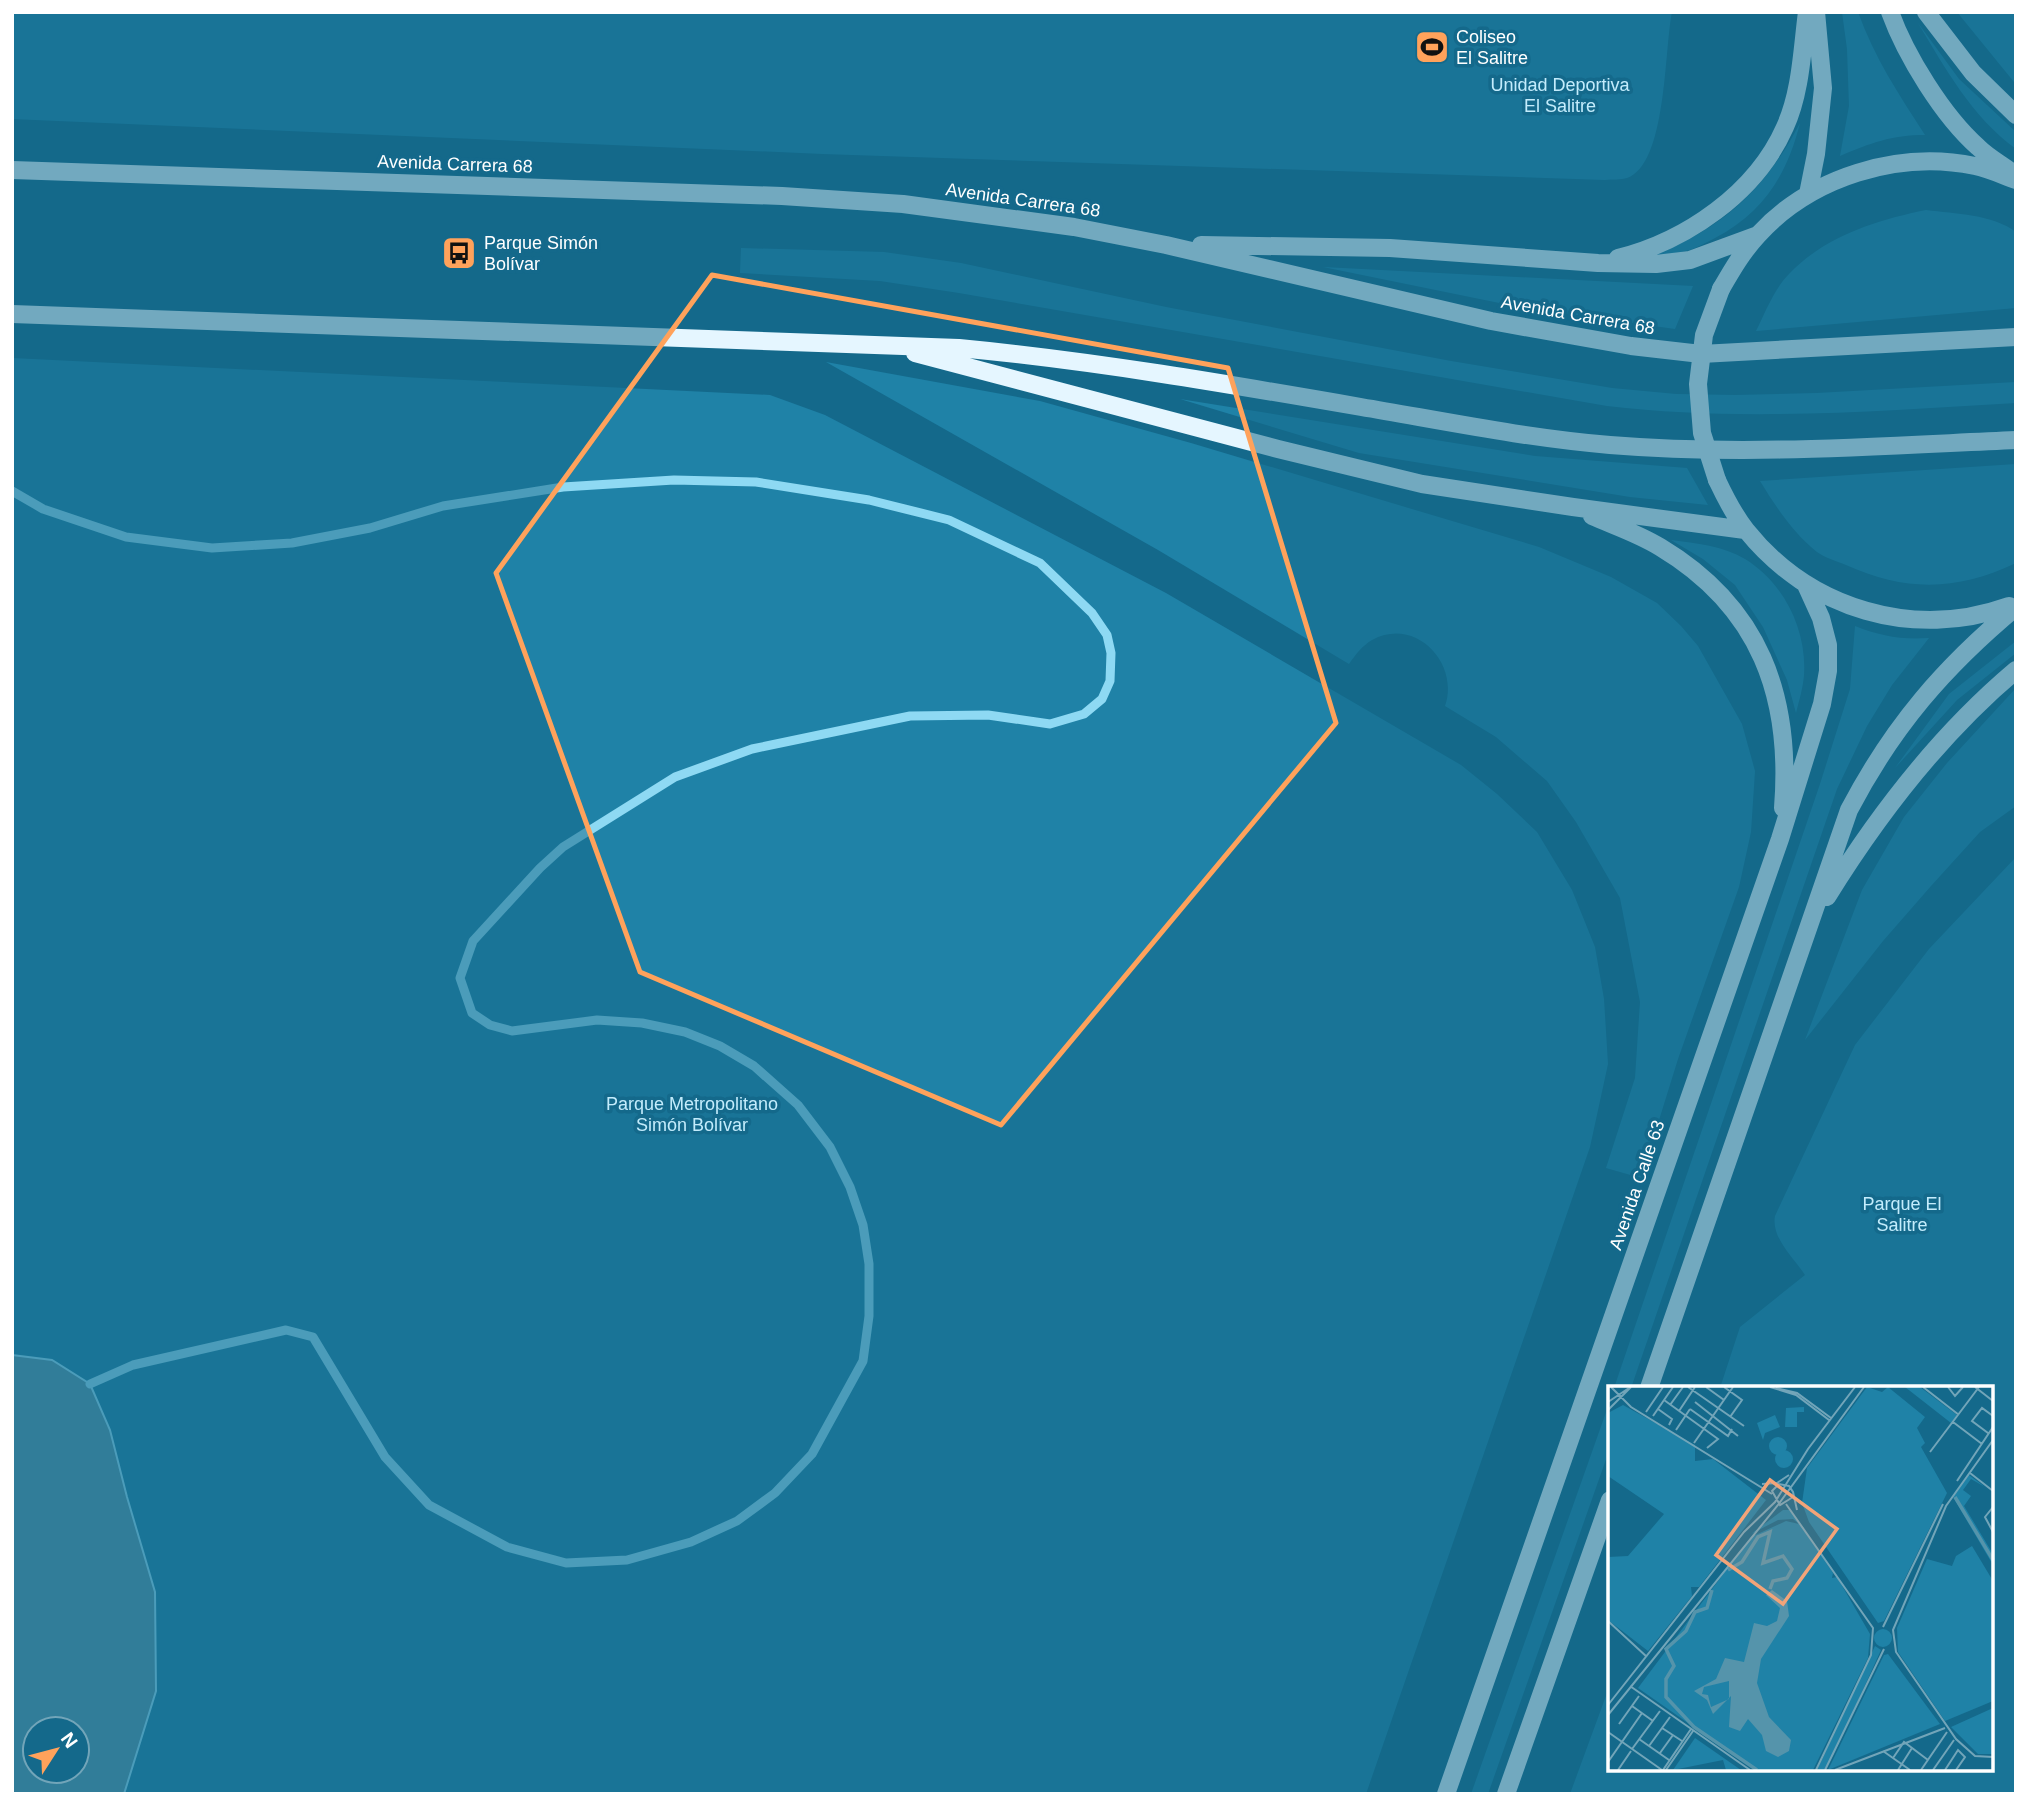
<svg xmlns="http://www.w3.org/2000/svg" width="2028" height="1806" font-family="Arial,sans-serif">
<rect width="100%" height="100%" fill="#14698b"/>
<path fill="#1f82a7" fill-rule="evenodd" d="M 12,12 L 1672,12 C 1664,50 1667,164 1627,178 C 1621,180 1612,179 1605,180 L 823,154 L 12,119 Z
M 1842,12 L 1858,12 C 1874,57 1899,95 1925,135 C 1891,135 1871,143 1840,156 L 1849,106 L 1847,49 Z
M 1957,12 L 2016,12 L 2016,84 L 2014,82 Z
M 1918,23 L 1959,79 L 2016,132 L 2016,149 C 1972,117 1945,68 1918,23 Z
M 1800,123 C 1787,175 1763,213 1715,238 C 1707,242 1698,247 1690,250 C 1678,253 1664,254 1652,256 C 1722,229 1765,190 1800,123 Z
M 1926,210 C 1955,214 1992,214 2016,232 L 2016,308 L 1756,331 C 1765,313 1774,289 1789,274 C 1825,236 1877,220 1926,210 Z
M 741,248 L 884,252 L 961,263 L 1166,307 L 1451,361 L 1612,388 L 1676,394 L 1735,395 L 1817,393 L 2016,382 L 2016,403 C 1879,411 1743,422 1607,406 L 959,293 L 880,281 L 740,273 Z
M 1323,267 L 1693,286 L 1675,329 L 1514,306 Z
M 12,358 L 770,395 L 825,415 L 1166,593 L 1461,765 L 1497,794 L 1537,832 L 1572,890 L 1595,947 L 1604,999 L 1608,1064 L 1590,1147 L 1366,1794 L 12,1794 ZM 35,1729 L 77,1729 L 77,1771 L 35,1771 Z
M 826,362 L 1040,401 L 1191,443 L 1539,547 L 1611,577 L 1657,603 L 1681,626 L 1698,646 L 1742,724 L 1755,771 L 1751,832 L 1739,887 L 1678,1059 L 1641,1178 L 1606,1168 L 1635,1078 L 1640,1002 L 1620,898 L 1576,822 L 1547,781 L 1496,737 L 1445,706 C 1460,663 1415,616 1372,640 C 1362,646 1356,654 1349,664 L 1158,550 Z
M 1180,399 L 1535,456 L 1687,468 L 1708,505 L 1630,497 L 1359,453 Z
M 2016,464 L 2016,563 C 1957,591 1906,592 1846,565 C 1837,561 1825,558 1817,552 C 1793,533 1776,507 1760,481 Z
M 1671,540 C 1696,543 1723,546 1745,559 C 1784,583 1807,630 1804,675 C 1803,688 1799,701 1796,713 L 1787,680 L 1763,627 L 1735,585 L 1703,559 Z
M 1855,626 C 1880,636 1901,640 1929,638 L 1892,685 L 1867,726 L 1837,789 L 1631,1388 L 1614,1388 L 1820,784 L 1850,689 Z
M 2016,641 L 2016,653 L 1957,700 L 1895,768 L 1949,694 Z
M 2016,688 L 2016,806 L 1980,832 L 1931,886 L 1883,941 L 1805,1040 L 1862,890 L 1904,817 L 1947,763 Z
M 2016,857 L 2016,1794 L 1570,1794 L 1610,1685 L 1610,1769 L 1991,1769 L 1991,1388 L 1720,1388 L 1740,1327 L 1805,1275 C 1794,1258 1771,1238 1775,1216 L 1855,1045 L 1929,949 Z
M 1610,1401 L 1610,1448 L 1488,1794 L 1471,1794 Z"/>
<path fill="#5594ab" stroke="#8ed9f3" stroke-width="2" fill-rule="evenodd" d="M 12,1355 L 52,1360 L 90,1384 L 110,1430 L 127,1497 L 155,1592 L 156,1691 L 124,1794 L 12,1794 ZM 35,1729 L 77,1729 L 77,1771 L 35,1771 Z"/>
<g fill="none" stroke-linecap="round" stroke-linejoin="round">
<path stroke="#8ed9f3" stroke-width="9" d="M 12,491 L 43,509 L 126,537 L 212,548 L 292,543 L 370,528 L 443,506 L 563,487 L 674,480 L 756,482 L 869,500 L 949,520 L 1040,563 L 1092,613 L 1107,635 L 1111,653 L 1110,681 L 1102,699 L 1084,714 L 1050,724 L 988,715 L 910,716 L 752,749 L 675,777 L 563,847 L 540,868 L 473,941 L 460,978 L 472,1013 L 490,1025 L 512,1031 L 597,1020 L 642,1023 L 685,1032 L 720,1046 L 754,1066 L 798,1105 L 830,1147 L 850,1187 L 863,1225 L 869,1264 L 869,1316 L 863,1361 L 812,1454 L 775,1493 L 737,1521 L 691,1542 L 627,1560 L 566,1563 L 507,1547 L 429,1505 L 385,1457 L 313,1337 L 286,1330 L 133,1365 L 90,1384"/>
<path stroke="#e5f6ff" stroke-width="18" d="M 1890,12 C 1906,56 1943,116 1978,147 C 1988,157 2001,164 2013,173
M 1926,12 L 1973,73 L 2016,115
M 12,170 L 782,196 L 903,204 L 1074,227 L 1166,245 L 1491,321 L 1631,346 L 1701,354 L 2016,337
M 1808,194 L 1816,154 L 1823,88 L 1816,12
M 1201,245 L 1390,248 L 1598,263 L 1656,264 L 1690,260 L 1758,235
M 1618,258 C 1686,241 1756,193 1785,127 C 1801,92 1802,50 1807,12
M 1721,289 C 1732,270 1743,251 1758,235 C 1811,177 1898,150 1975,166 C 1989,169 2002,175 2016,180
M 12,314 L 959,348 C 1095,361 1228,384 1361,407 C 1444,421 1526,438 1610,445 C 1745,456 1880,446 2016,440
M 915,353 L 1278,449 L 1422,484 L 1573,507 L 1745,530
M 1717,480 C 1725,497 1734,515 1746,530 C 1810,610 1914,640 2009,606
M 1592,516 C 1615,526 1639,534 1660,547 C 1760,607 1792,696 1783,808
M 1827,897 C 1879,813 1940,734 2016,670
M 1649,1388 L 1849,810 C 1893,726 1944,667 2016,607
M 1446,1794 L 1780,839 L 1822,704 L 1828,671 L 1828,645 L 1821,618 L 1806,585
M 1506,1794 L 1610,1500"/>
<path stroke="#e5f6ff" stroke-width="18" d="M 1717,480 L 1702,433 L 1698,384 L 1704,335 L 1721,289"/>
</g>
<path d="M0 0H2028V1806H0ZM 712,275 L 1228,368 L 1336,723 L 1001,1125 L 640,972 L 496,573 Z" fill="#14698b" fill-opacity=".55" fill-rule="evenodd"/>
<path fill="none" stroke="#ffa25b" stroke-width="5" stroke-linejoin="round" d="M 712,275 L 1228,368 L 1336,723 L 1001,1125 L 640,972 L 496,573 Z"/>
<defs>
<g id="stadium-square" transform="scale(1.75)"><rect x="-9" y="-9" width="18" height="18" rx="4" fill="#ffa25b" stroke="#14698b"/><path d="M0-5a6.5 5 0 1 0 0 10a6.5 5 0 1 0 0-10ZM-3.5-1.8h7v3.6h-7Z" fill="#111"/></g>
<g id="bus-square" transform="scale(1.75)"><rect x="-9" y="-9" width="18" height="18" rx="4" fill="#ffa25b" stroke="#14698b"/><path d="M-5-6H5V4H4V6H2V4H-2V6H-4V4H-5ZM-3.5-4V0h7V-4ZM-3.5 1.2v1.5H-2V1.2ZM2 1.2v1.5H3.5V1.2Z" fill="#111"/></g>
</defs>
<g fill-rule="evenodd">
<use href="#stadium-square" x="1432" y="47"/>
<use href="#bus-square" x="459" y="253"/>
</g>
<g text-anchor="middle" stroke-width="7" stroke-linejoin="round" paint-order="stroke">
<g font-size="18" fill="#fff" stroke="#14698b" text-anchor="start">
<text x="1456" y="43">Coliseo<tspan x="1456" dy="21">El Salitre</tspan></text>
<text x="484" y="249">Parque Simón<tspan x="484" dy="21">Bolívar</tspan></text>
</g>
<g font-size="18" fill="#c3ecfc" stroke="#14698b">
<text x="1560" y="91">Unidad Deportiva<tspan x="1560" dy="21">El Salitre</tspan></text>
<text x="692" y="1110">Parque Metropolitano<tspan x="692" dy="21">Simón Bolívar</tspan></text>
<text x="1902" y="1210">Parque El<tspan x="1902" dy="21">Salitre</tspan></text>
</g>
<g font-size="18" fill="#fff" stroke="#14698b">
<text transform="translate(455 164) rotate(2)" y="6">Avenida Carrera 68</text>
<text transform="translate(1023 200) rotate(8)" y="6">Avenida Carrera 68</text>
<text transform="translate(1578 315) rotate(10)" y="6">Avenida Carrera 68</text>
<text transform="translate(1637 1185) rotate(-71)" y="6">Avenida Calle 63</text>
</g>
</g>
<g transform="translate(1608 1386)">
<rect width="385" height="385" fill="#14698b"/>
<path d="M 259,1 L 274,6 L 280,1 L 317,31 L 309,42 L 317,57 L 313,61 L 339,107 L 276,235 L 270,237 L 201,136 L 194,117 L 199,82 ZM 297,1 L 312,1 L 349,29 L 343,37 ZM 15,19 L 87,59 L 87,75 L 105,73 L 158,114 L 91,201 L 83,201 L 84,210 L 40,265 L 0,234 L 0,171 L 20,170 L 56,128 L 0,90 L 0,27 ZM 196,21 L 196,26 L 189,26 L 189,41 L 177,41 L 178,22 ZM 167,29 L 172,41 L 157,47 L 155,54 L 149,37 ZM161 60a9 9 0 1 1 18 0a9 9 0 1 1-18 0ZM167 73a9 9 0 1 1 18 0a9 9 0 1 1-18 0ZM 361,89 L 377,101 L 363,93 L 355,104 L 363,110 L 356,120 L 385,168 L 385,179 L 345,111 ZM 175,124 L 182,124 L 225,187 L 224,192 L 229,191 L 262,248 L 260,272 L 205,384 L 147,384 L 30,302 L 143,151 L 178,135 L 191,138 L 185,133 L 170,134 L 143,148 ZM 364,160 L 385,195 L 385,315 L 337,335 L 290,266 L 289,242 L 319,173 L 344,180 L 348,170 ZM266 252a9 9 0 1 1 18 0a9 9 0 1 1-18 0ZM 267,260 L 273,264 L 226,368 L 216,384 L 209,384 ZM 280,268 L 332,338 L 220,384 L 276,269 ZM 385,322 L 385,368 L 370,368 L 343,341 ZM 87,352 L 133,384 L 118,384 L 115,374 L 65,384 Z" fill="#1f82a7"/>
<path d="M 164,204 L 179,215 L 181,230 L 153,273 L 149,297 L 161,331 L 183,354 L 181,365 L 170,371 L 158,365 L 154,349 L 140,333 L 132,345 L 121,341 L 123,310 L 105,328 L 99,314 L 86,305 L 108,293 L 117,272 L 136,276 L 146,237 L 159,240 L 169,235 L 172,222 L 158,209 ZM 121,295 L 121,313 L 103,321 L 100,309 L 94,308 L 96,301 Z" fill="#5594ab" fill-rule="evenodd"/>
<path fill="none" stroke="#5594ab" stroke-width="3.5" d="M 347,111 L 385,174M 120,184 L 134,176 L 150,151 L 162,146 L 155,177 L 175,170 L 184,183 L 179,192 L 165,195 L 162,203M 104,204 L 99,222 L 87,226 L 78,245 L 58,263 L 66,280 L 58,293 L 58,311 L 86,341 L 149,384"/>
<path fill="none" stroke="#72a5b9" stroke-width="2" d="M 3,1 L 23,21 L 164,108M 80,1 L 136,40M 98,1 L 116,14M 116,1 L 134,14 L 122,31M 162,1 L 188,9 L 221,34M 315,1 L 351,29M 340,1 L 347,10 L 355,1M 367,1 L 385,15M 168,2 L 189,7 L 223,32M 56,14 L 110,53 L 99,62M 0,16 L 21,2M 87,16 L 130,50M 62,19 L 75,1M 50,23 L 64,33 L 61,39M 82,23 L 120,50 L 124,43M 0,24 L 23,1M 71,25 L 87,1M 38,26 L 55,1M 45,30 L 65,1M 345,36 L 374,58M 68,44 L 82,23M 380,47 L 364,35 L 374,22 L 385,30M 385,54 L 338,120 L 285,244 L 288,266 L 348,353 L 367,370 L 385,371M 86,57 L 125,1M 322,66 L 371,1M 362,87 L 385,105M 349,95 L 385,41M 154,98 L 169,97 L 181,89M 185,111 L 172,119 L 164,105 L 171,98 L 181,100 L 185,106 L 189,124M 178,118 L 265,242 L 263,269 L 208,384M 385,121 L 377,131 L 385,146M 0,235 L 39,271M 275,241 L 335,118M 22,300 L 142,384M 0,319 L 136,146 L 167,116 L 200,63 L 247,1M 24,320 L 45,335M 0,329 L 170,119 L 256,1M 11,338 L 31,310M 54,342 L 74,355M 0,346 L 54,384M 31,353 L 61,374M 41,360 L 62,331M 24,363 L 52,325M 275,365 L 302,384M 52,367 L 65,349M 285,372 L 296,356 L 320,374M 0,376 L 34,327M 10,384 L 23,365M 55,384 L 83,343M 58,384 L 85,345M 217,384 L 276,263M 227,384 L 337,342M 290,384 L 304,362M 313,384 L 339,346M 325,384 L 346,354M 337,384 L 350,364 L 357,371 L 348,384"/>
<path fill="#f2a479" fill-opacity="0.15" stroke="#f2a479" stroke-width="3.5" d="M 162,94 L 229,143 L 175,218 L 108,169 Z"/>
<rect width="385" height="385" fill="none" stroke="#fff" stroke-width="3.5"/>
</g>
<rect width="2028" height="1806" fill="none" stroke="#ffffff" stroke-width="28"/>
<g transform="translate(56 1750) rotate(54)"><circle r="33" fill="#14698b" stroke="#72a5b9" stroke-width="2"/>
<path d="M0-5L12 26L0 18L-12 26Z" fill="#ffa25b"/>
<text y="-10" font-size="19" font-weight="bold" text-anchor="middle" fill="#ffffff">N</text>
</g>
</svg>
